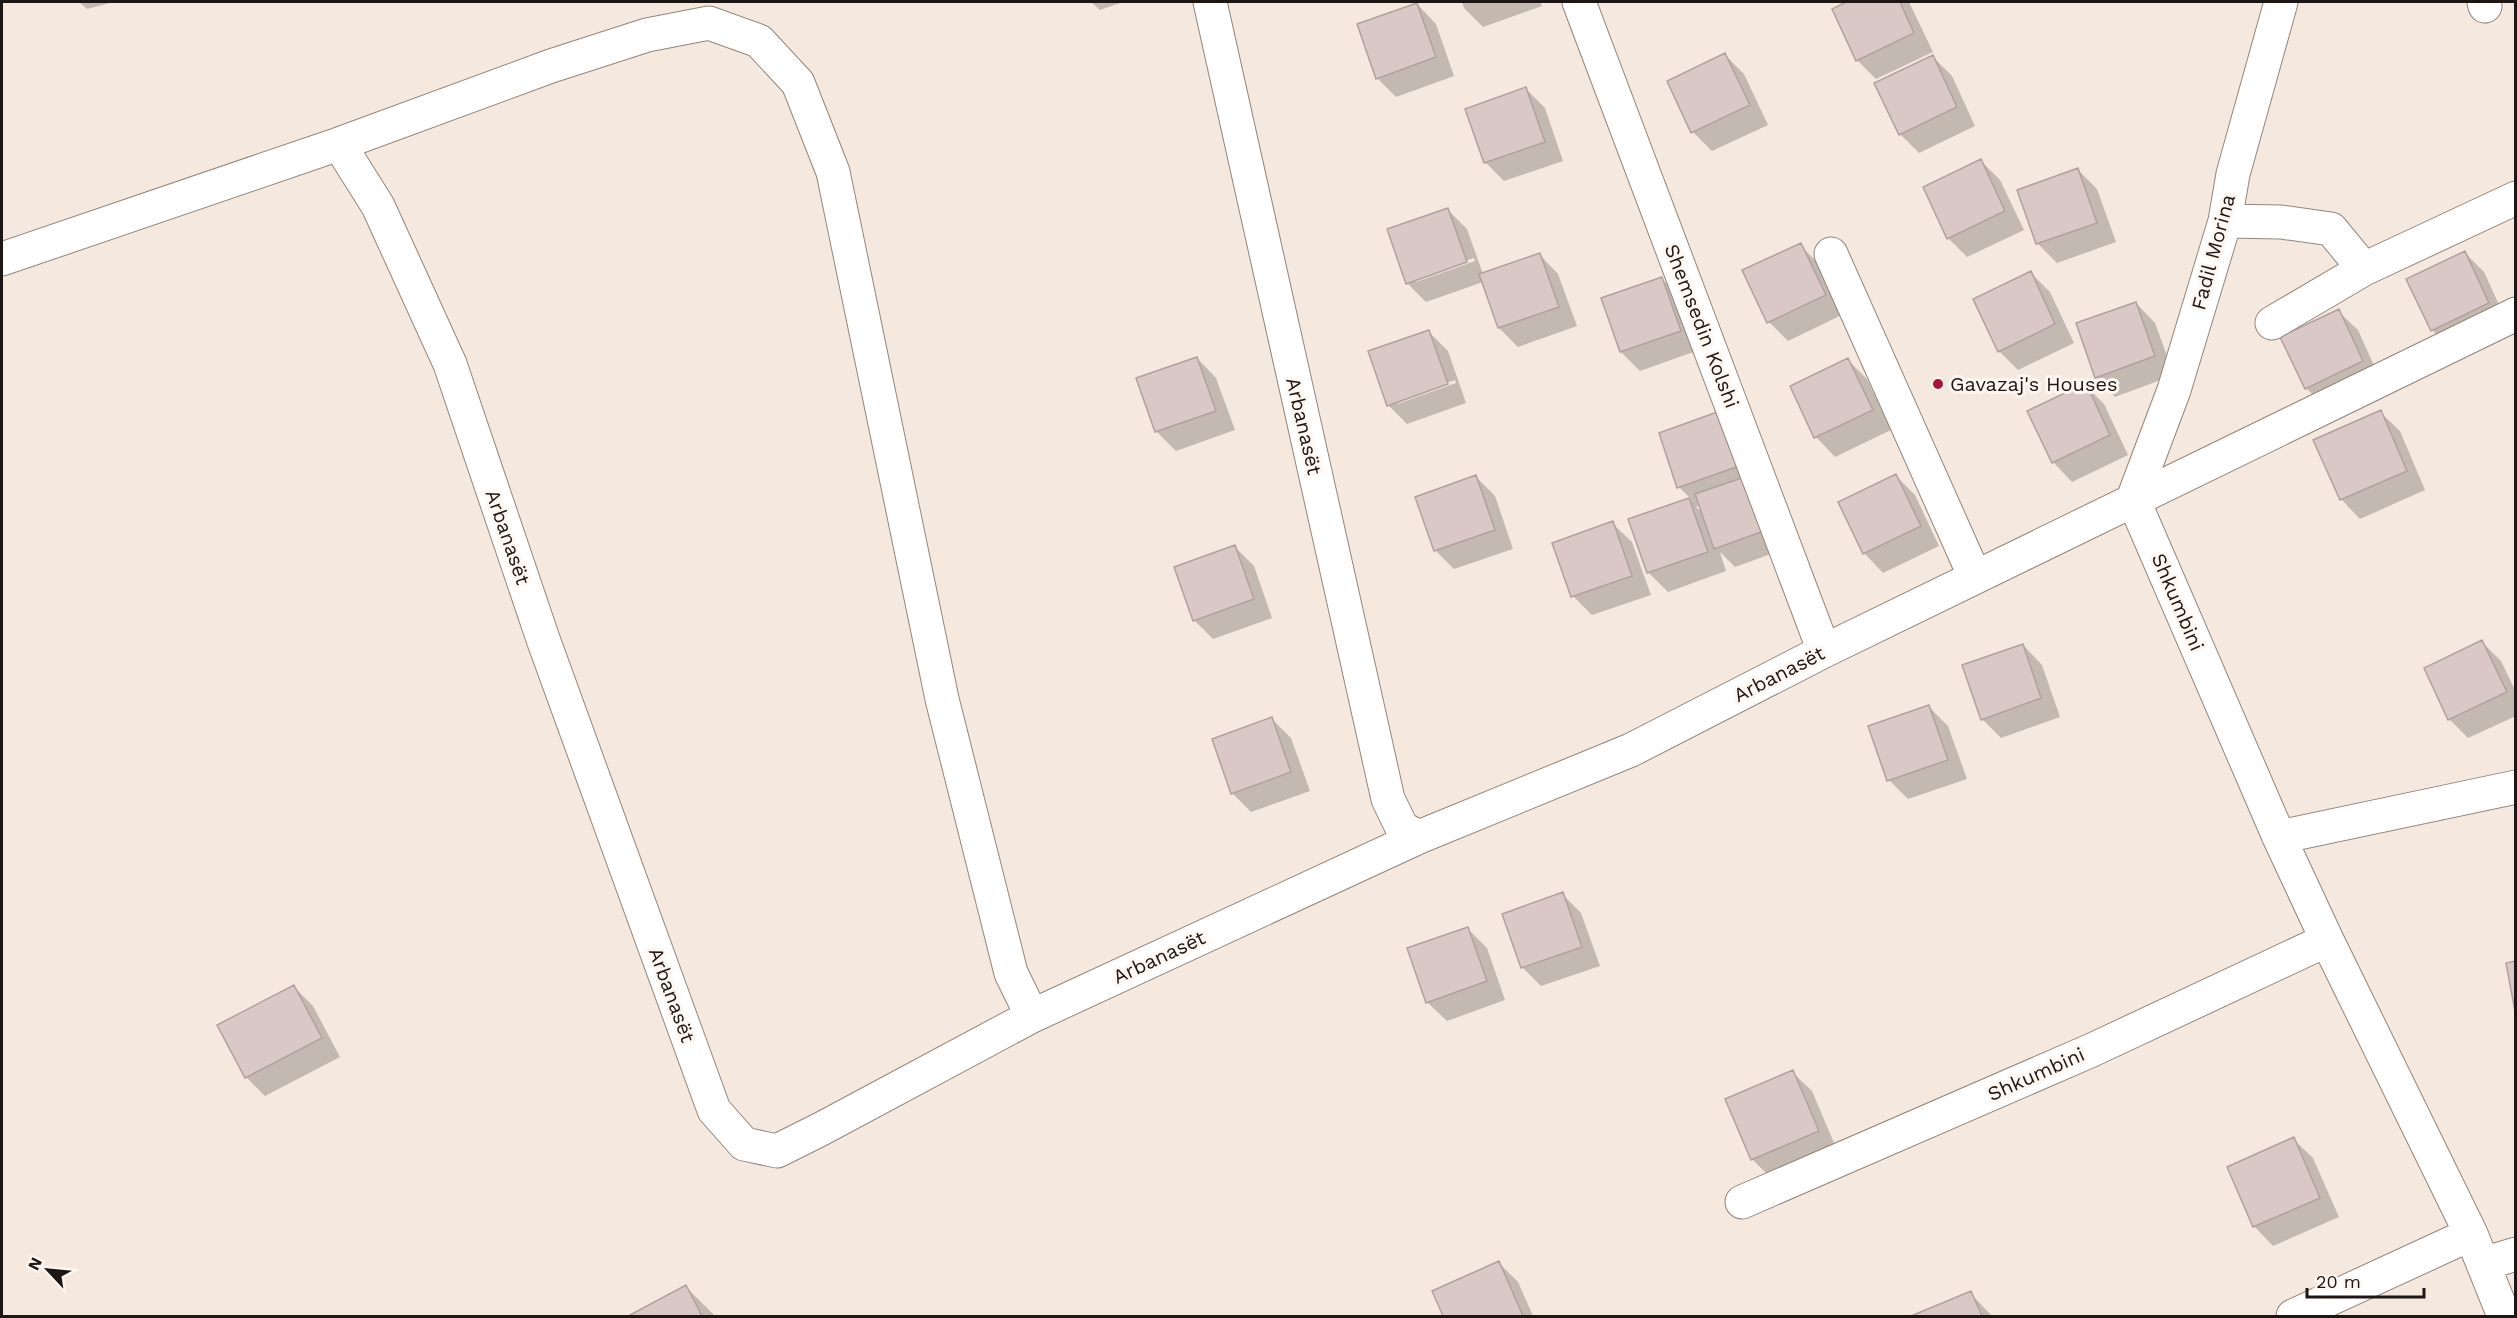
<svg xmlns="http://www.w3.org/2000/svg" width="2517" height="1318" font-family="'Work Sans',sans-serif">
<rect width="100%" height="100%" fill="#f5e8de"/>
<path fill="#0003" fill-rule="evenodd" d="M 79,2 L 114,2 L 87,9 Z
M 1091,2 L 1123,2 L 1100,10 Z
M 1462,2 L 1540,2 L 1542,6 L 1483,27 L 1464,8 Z
M 1850,2 L 1909,2 L 1933,52 L 1876,79 L 1857,60 L 1834,9 Z
M 1417,4 L 1436,24 L 1454,76 L 1396,97 L 1377,78 Z
M 1725,55 L 1744,74 L 1768,125 L 1712,151 L 1693,132 Z
M 1932,56 L 1952,76 L 1975,126 L 1919,153 L 1900,134 Z
M 1525,88 L 1545,108 L 1563,161 L 1504,181 L 1485,162 Z
M 1981,161 L 2000,180 L 2024,230 L 1967,257 L 1948,238 Z
M 2078,170 L 2097,189 L 2116,242 L 2057,263 L 2038,244 L 2019,191 Z
M 1448,210 L 1467,229 L 1483,274 L 1539,254 L 1558,274 L 1577,326 L 1518,347 L 1499,328 L 1483,282 L 1426,302 L 1407,283 ZM 1474,258 L 1475,261 L 1416,282 L 1416,278 Z
M 1800,245 L 1819,264 L 1844,314 L 1788,341 L 1769,322 Z
M 2465,253 L 2484,272 L 2507,322 L 2451,349 L 2432,330 Z
M 2031,273 L 2050,292 L 2074,343 L 2018,370 L 1999,351 Z
M 1661,278 L 1681,298 L 1699,350 L 1640,371 L 1621,352 Z
M 2136,303 L 2155,323 L 2174,375 L 2115,397 L 2096,377 Z
M 2338,311 L 2358,330 L 2381,381 L 2325,407 L 2306,388 Z
M 1429,332 L 1448,351 L 1466,403 L 1407,424 L 1388,405 ZM 1455,380 L 1456,383 L 1397,404 L 1397,400 Z
M 1197,358 L 1216,378 L 1235,430 L 1176,451 L 1157,432 L 1138,379 Z
M 1848,360 L 1867,379 L 1891,430 L 1835,457 L 1816,437 L 1792,387 Z
M 2085,385 L 2104,404 L 2128,455 L 2072,482 L 2053,462 Z
M 2380,412 L 2400,431 L 2425,490 L 2360,519 L 2341,499 Z
M 1719,413 L 1793,546 L 1735,567 L 1720,552 L 1726,571 L 1668,592 L 1649,573 L 1630,520 L 1691,499 L 1679,487 ZM 1701,505 L 1704,514 L 1696,507 Z
M 1896,476 L 1915,495 L 1939,546 L 1883,573 L 1864,553 Z
M 1476,477 L 1495,496 L 1513,549 L 1454,569 L 1435,550 Z
M 1612,523 L 1632,542 L 1651,595 L 1592,615 L 1573,596 Z
M 1235,547 L 1254,566 L 1272,618 L 1213,639 L 1194,620 Z
M 2482,642 L 2501,661 L 2516,692 L 2516,716 L 2468,738 L 2449,719 Z
M 2023,645 L 2042,665 L 2060,717 L 2001,738 L 1982,719 Z
M 1929,707 L 1948,726 L 1967,779 L 1908,799 L 1889,780 Z
M 1272,719 L 1291,738 L 1310,791 L 1251,812 L 1232,793 Z
M 1562,894 L 1581,913 L 1600,966 L 1541,986 L 1522,967 Z
M 1468,929 L 1487,948 L 1505,1000 L 1447,1021 L 1427,1002 Z
M 294,987 L 313,1006 L 340,1057 L 265,1096 L 246,1077 Z
M 1792,1072 L 1812,1091 L 1837,1150 L 1771,1178 L 1752,1159 Z
M 2293,1139 L 2313,1158 L 2339,1217 L 2273,1246 L 2254,1226 Z
M 1499,1263 L 1518,1282 L 1533,1316 L 1445,1316 L 1434,1292 Z
M 686,1287 L 715,1316 L 632,1316 Z
M 1970,1293 L 1992,1316 L 1915,1316 Z"/>
<path fill="#dac8c7" stroke="#b1a09f" stroke-width="1.5" d="M 1846,2 L 1900,2 L 1914,33 L 1856,61 L 1832,9 Z
M 1417,3 L 1436,57 L 1376,79 L 1357,24 Z
M 1725,53 L 1750,105 L 1691,133 L 1667,81 Z
M 1933,55 L 1957,107 L 1899,135 L 1874,83 Z
M 1526,87 L 1545,142 L 1484,163 L 1465,109 Z
M 1981,159 L 2005,211 L 1947,239 L 1923,187 Z
M 2078,168 L 2097,223 L 2036,244 L 2017,190 Z
M 1448,208 L 1467,262 L 1406,284 L 1387,229 Z
M 1801,243 L 1826,295 L 1767,323 L 1742,270 Z
M 2465,251 L 2489,303 L 2431,331 L 2406,279 Z
M 1540,253 L 1559,307 L 1498,328 L 1479,274 Z
M 2031,271 L 2055,324 L 1998,352 L 1973,299 Z
M 1662,277 L 1681,331 L 1620,352 L 1601,298 Z
M 2136,302 L 2155,356 L 2095,378 L 2076,323 Z
M 2339,309 L 2363,361 L 2305,389 L 2280,337 Z
M 1429,330 L 1448,384 L 1387,406 L 1368,351 Z
M 1197,357 L 1216,411 L 1155,432 L 1136,378 Z
M 1848,358 L 1873,410 L 1814,438 L 1790,386 Z
M 2086,383 L 2110,435 L 2052,463 L 2027,411 Z
M 2381,410 L 2407,471 L 2340,500 L 2313,440 Z
M 1720,411 L 1739,466 L 1677,488 L 1659,433 Z
M 1756,473 L 1775,527 L 1714,549 L 1695,494 Z
M 1896,474 L 1921,526 L 1863,554 L 1838,502 Z
M 1476,475 L 1495,530 L 1434,551 L 1415,497 Z
M 1689,498 L 1708,552 L 1647,573 L 1628,519 Z
M 1613,521 L 1632,576 L 1571,597 L 1552,543 Z
M 1235,545 L 1254,599 L 1193,621 L 1174,567 Z
M 2482,640 L 2507,692 L 2448,720 L 2424,668 Z
M 2023,644 L 2041,698 L 1981,720 L 1962,665 Z
M 1929,705 L 1948,760 L 1887,781 L 1868,726 Z
M 1272,717 L 1291,772 L 1231,794 L 1212,739 Z
M 1563,892 L 1582,947 L 1521,968 L 1502,914 Z
M 1468,927 L 1487,981 L 1426,1003 L 1407,948 Z
M 2516,961 L 2516,1017 L 2506,963 Z
M 294,985 L 322,1038 L 245,1078 L 217,1025 Z
M 1793,1070 L 1819,1131 L 1751,1160 L 1725,1099 Z
M 2294,1137 L 2320,1198 L 2253,1227 L 2227,1167 Z
M 1499,1261 L 1523,1316 L 1443,1316 L 1432,1291 Z
M 686,1285 L 702,1316 L 630,1316 L 630,1315 Z
M 1971,1291 L 1982,1316 L 1911,1316 Z"/>
<g fill="none" stroke-linecap="round" stroke-linejoin="round">
<g stroke="#92867d" stroke-width="35">
<path id="minor" d="M 1210,2 L 1388,799 L 1402,828 L 1419,837
M 1579,2 L 1824,651
M 2484,2 L 2485,6
M 339,144 L 378,206 L 450,364 L 543,639 L 714,1110 L 744,1144 L 777,1151 L 821,1129 L 1032,1016 L 1419,837 L 1631,750 L 1824,651 L 2516,314
M 2225,221 L 2281,222 L 2331,229 L 2364,269
M 1831,254 L 1975,577
M 2,259 L 339,144 L 551,66 L 647,35 L 709,23 L 759,41 L 798,83 L 833,172 L 942,699 L 1011,973 L 1032,1016
M 2272,323 L 2364,269 L 2516,198
M 2133,499 L 2279,837 L 2327,940 L 2471,1234 L 2504,1316
M 2133,499 L 2174,390 L 2225,221 L 2233,174 L 2281,2
M 2279,837 L 2516,787
M 1742,1202 L 2092,1050 L 2327,940
M 2483,1264 L 2516,1254
M 2293,1316 L 2471,1234"/>
</g>
<use href="#minor" stroke="#fff" stroke-width="33"/>
</g>
<circle fill="#a9133e" stroke="#fef6f0" stroke-width="2" cx="1938" cy="384" r="6"/>
<g text-anchor="middle" stroke-width="6" stroke-linejoin="round" paint-order="stroke">
<g font-size="20" fill="#1c1714" stroke="#fef6f0">
<text transform="translate(2213 252) rotate(-75)" y="7">Fadil Morina</text>
<text transform="translate(1702 326) rotate(69)" y="7">Shemsedin Kolshi</text>
<text transform="translate(1304 426) rotate(77)" y="7">Arbanasët</text>
<text transform="translate(508 537) rotate(71)" y="7">Arbanasët</text>
<text transform="translate(2178 602) rotate(67)" y="7">Shkumbini</text>
<text transform="translate(1779 674) rotate(-27)" y="7">Arbanasët</text>
<text transform="translate(1159 957) rotate(-25)" y="7">Arbanasët</text>
<text transform="translate(672 995) rotate(70)" y="7">Arbanasët</text>
<text transform="translate(2036 1074) rotate(-24)" y="7">Shkumbini</text>
</g>
<g font-size="20" fill="#1c1714" stroke="#fef6f0" text-anchor="start">
<text x="1950" y="391">Gavazaj's Houses</text>
</g>
</g>
<rect width="2517" height="1318" fill="none" stroke="#1c1714" stroke-width="6"/>
<g transform="translate(48 1270) rotate(296)" stroke="#fef6f0" stroke-width="4.5" paint-order="stroke">
<path d="M0-4.5L10 22L0 15L-10 22Z" fill="#1c1714"/>
<text y="-9" font-size="16" font-weight="bold" text-anchor="middle" fill="#1c1714">N</text>
</g>
<path d="M2307 1288v9h117v-9" fill="none" stroke="#1c1714" stroke-width="3"/>
<text x="2316" y="1288" font-size="18" fill="#1c1714" stroke="#fef6f0" stroke-width="4.5" paint-order="stroke">20 m</text>
</svg>
